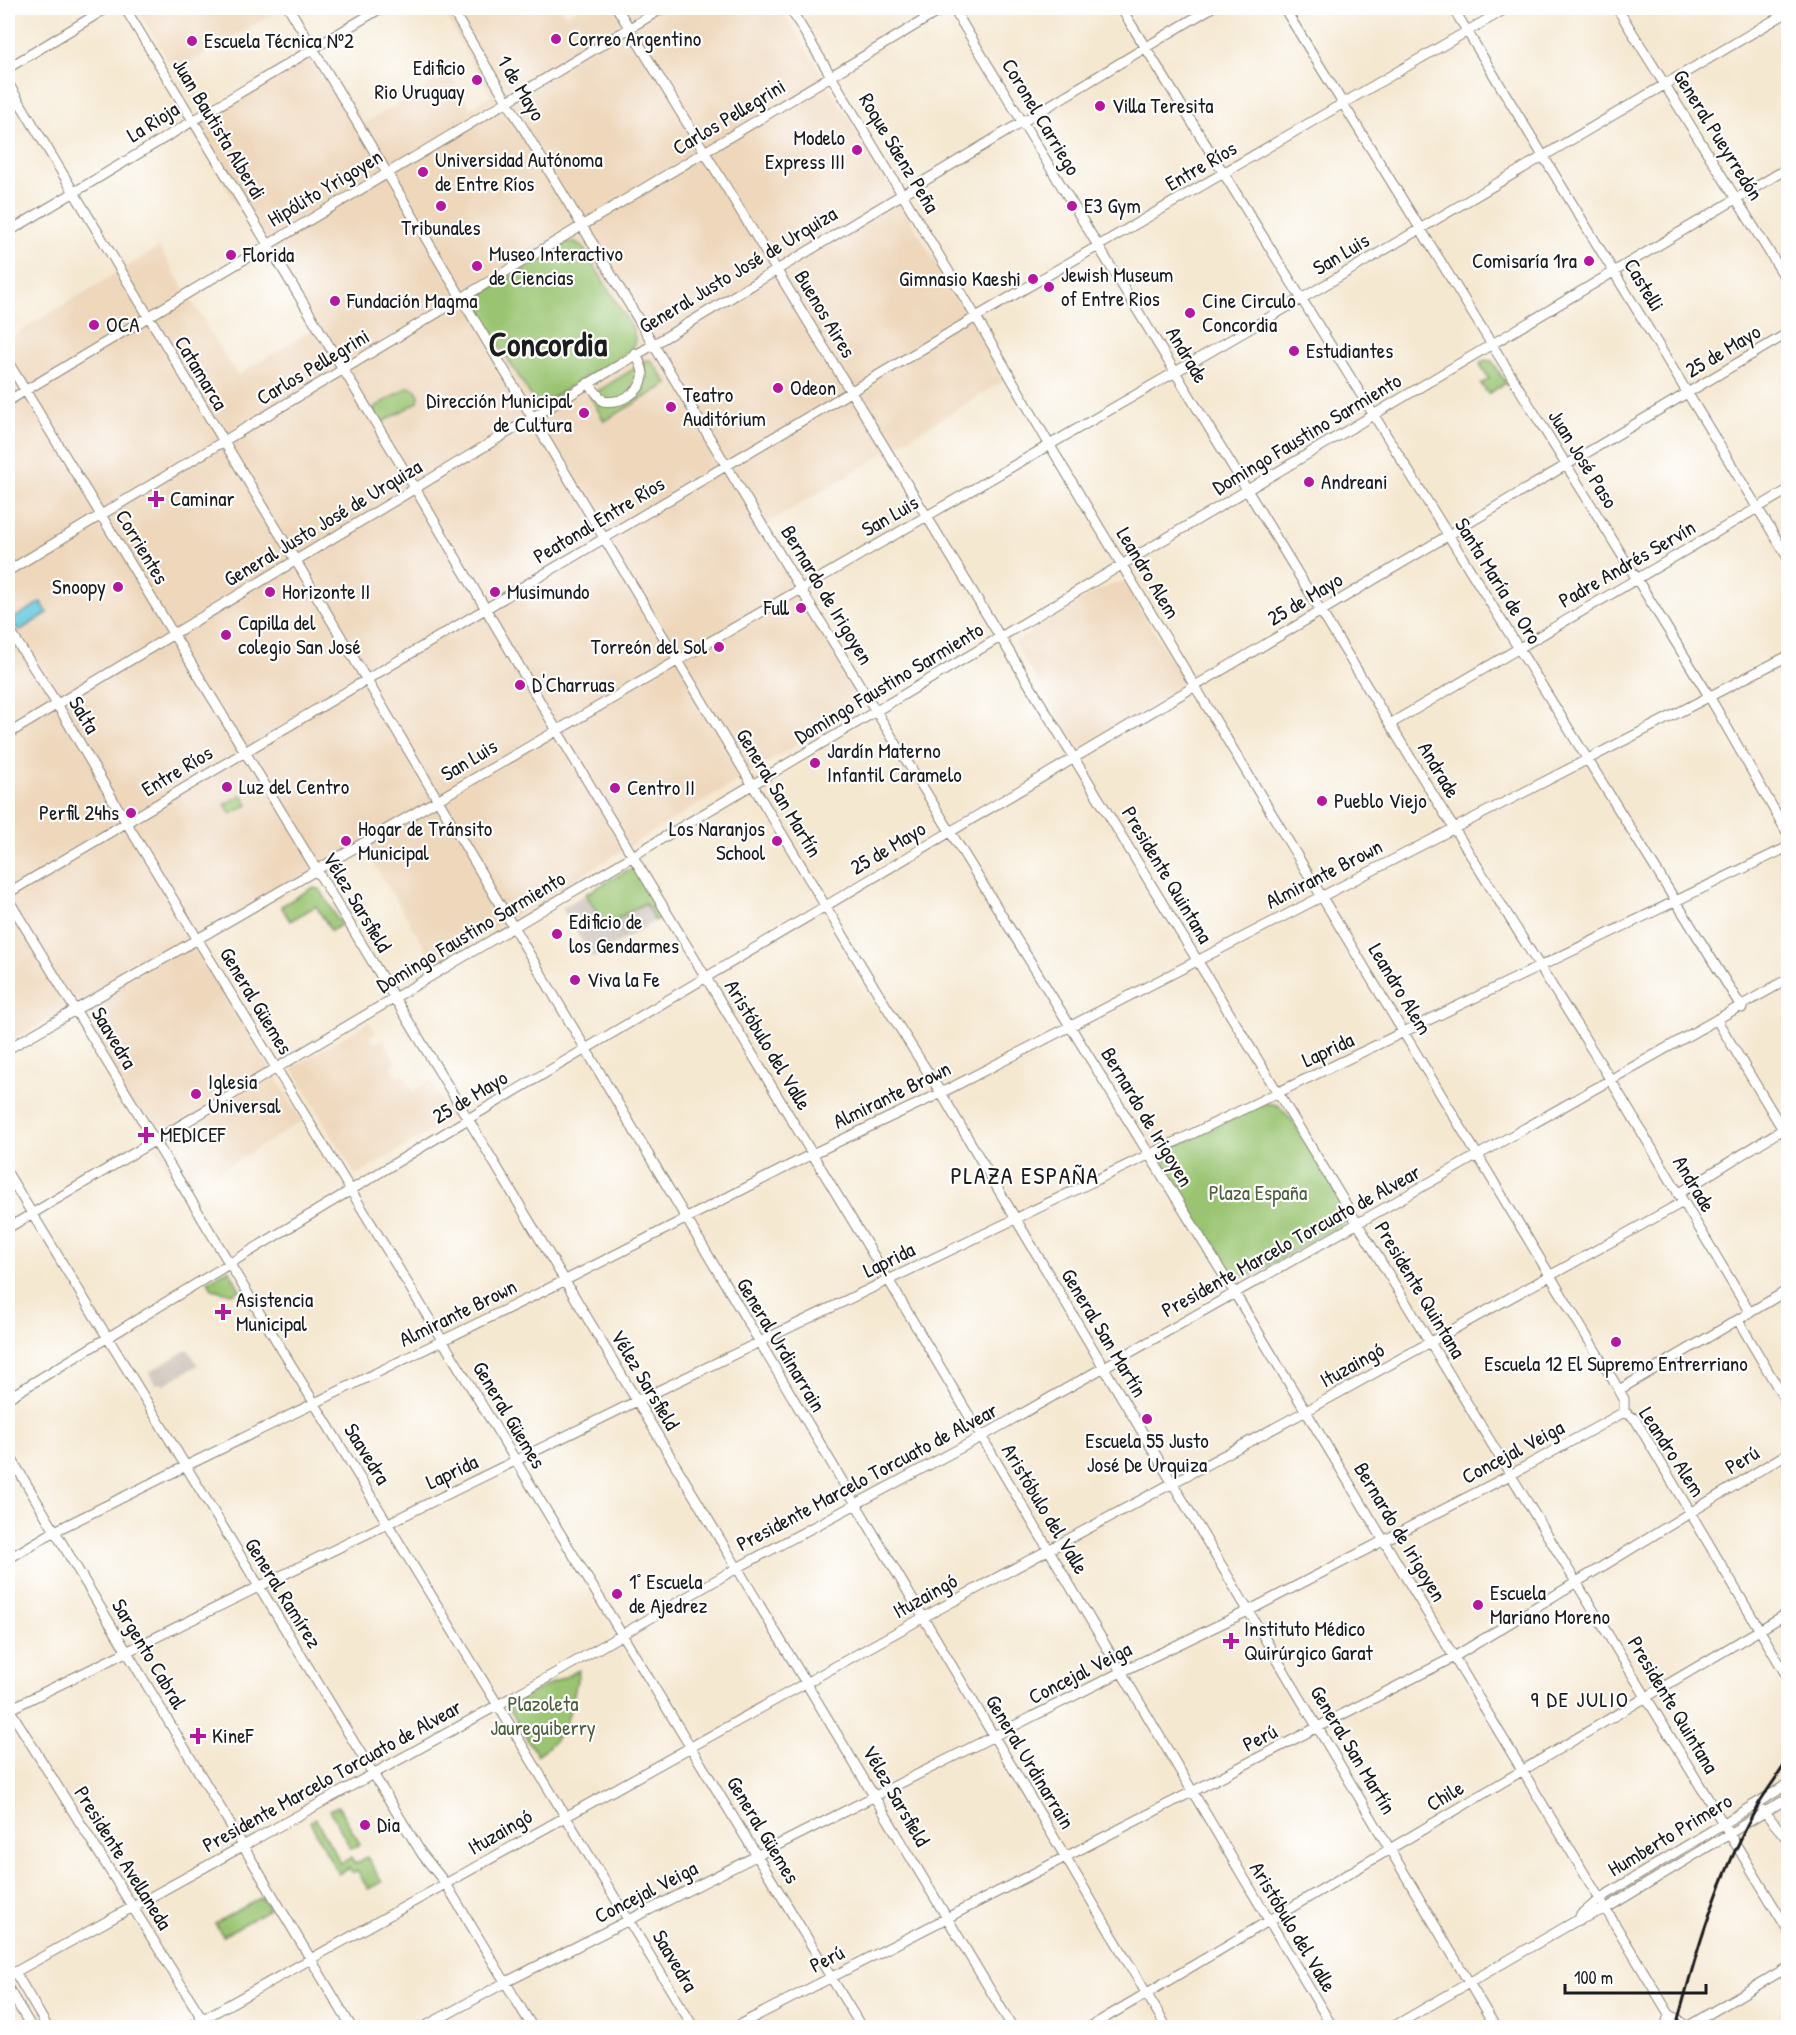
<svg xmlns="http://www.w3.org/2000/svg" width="1796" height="2035" font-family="'Patrick Hand',sans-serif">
<rect width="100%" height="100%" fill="#fff"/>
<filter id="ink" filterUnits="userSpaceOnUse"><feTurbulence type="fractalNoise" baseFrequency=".0167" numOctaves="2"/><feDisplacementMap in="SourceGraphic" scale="12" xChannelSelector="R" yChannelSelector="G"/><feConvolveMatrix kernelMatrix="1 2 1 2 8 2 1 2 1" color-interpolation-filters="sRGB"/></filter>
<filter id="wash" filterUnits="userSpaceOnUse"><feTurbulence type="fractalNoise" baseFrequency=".008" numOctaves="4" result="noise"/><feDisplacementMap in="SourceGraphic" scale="24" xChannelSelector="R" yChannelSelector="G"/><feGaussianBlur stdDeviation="1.35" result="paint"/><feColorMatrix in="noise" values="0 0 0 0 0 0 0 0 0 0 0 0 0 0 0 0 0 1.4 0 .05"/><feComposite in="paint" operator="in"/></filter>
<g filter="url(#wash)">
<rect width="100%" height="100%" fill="#f5e8d1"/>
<path fill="#eed7bb" d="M 137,8 L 277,8 L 279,10 L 175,71 Z
M 441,8 L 561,8 L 566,15 L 578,8 L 781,8 L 1007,379 L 760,528 L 866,703 L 435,964 L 363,846 L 197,947 L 302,1121 L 182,1194 L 69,1007 L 8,1043 L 8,339 L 159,247 L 237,376 L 312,330 L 190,127 L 318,50 L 364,124 L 449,73 L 470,108 L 491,95 Z
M 1124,582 L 1185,683 L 1183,688 L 1077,749 L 1015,643 L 1067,607 L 1114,583 Z
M 369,1022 L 376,1033 L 370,1038 L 374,1044 L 383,1039 L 396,1062 L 391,1065 L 398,1077 L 404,1074 L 413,1091 L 430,1080 L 452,1118 L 356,1176 L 292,1068 Z"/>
<path fill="#ccc2b9" d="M 586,894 L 605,926 L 645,903 L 655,921 L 592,958 L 562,908 Z
M 188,1349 L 198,1365 L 163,1385 L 161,1382 L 156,1385 L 149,1372 Z"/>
<path fill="#9ac471" stroke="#5b7046" stroke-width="1.5" d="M 575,242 L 582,246 L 634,331 L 635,341 L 631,350 L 542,404 L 536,404 L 478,311 L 477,303 L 483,293 L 567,243 Z
M 648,360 L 651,360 L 668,384 L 604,421 L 590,396 Z
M 1485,360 L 1492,361 L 1506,383 L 1488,394 L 1481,384 L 1489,379 L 1480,364 Z
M 408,387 L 415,389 L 419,395 L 418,402 L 381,423 L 372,409 Z
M 242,795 L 248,805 L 231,814 L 225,804 Z
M 631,868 L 636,870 L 663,916 L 655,921 L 645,903 L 605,926 L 586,894 Z
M 312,888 L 320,889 L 341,925 L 331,931 L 316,906 L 290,921 L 281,906 Z
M 1266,1103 L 1278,1105 L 1292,1120 L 1347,1209 L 1347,1221 L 1252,1275 L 1237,1277 L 1226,1270 L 1165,1169 L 1164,1157 L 1172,1148 Z
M 229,1269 L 240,1290 L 233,1294 L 212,1289 L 208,1281 Z
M 579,1670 C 572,1704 569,1736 537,1755 L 507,1705 Z
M 338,1806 L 360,1844 L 351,1849 L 330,1810 Z
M 315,1818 L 341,1863 L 351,1858 L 355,1864 L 367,1857 L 382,1882 L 368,1889 L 357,1870 L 352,1873 L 349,1868 L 338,1874 L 310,1822 Z
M 262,1897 L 269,1909 L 223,1936 L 215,1923 Z"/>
<path fill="#5ec6db" stroke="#3d717c" stroke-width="1.5" d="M 41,602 L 48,613 L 19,631 L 11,620 Z"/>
</g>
<g filter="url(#ink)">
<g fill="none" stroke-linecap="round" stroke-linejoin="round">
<g stroke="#888276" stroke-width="11">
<path id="minor" d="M 125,8 L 415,488 L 556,729 L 889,1281 L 1333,2028
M 289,8 L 604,538 L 879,995 L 941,1093 L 1496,2028
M 451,8 L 800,588 L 1234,1292 L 1669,2014 L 1689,2028
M 617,8 L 1788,1930
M 790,8 L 976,317 L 1049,444 L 1619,1390 L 1624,1399 L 1624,1412 L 1635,1419 L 1788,1678
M 953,8 L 1438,803 L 1612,1082 L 1750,1313
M 1121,8 L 1742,1008
M 1284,8 L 1709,696 L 1788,834
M 1453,8 L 1788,558
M 1617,8 L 1788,282
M 8,68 L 107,8
M 8,83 L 296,561 L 1167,2028
M 8,232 L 381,8
M 8,362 L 468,1119 L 1013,2028
M 588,383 L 603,401 C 619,404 640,394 643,377 C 644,369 639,360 635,353
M 8,401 L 663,8
M 8,571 L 944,8
M 8,628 L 57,704 L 126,822 L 862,2028
M 1390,724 L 1788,490
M 8,734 L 1211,8
M 8,893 L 976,317 L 1507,8
M 8,899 L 694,2028
M 1718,1022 L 1788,1138
M 8,1049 L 1301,299 L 1788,12
M 8,1174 L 422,1854 L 446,1884 L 533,2028
M 1678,1194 L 1788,1126
M 8,1228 L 1788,168
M 1738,1320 L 1788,1405
M 1619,1390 L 1788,1290
M 8,1398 L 468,1119 L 1788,333
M 8,1453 L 352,2028
M 8,1559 L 55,1531 L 184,1467 L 564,1281 L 812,1154 L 941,1093 L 1788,656
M 8,1707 L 208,2028
M 8,1710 L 637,1401 L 1788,847
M 1763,1810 L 1788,1840
M 1580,1916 L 1601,1898 L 1788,1784
M 15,1972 L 48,2028
M 8,1976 L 561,1670 L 737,1568 L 981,1437 L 1788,979
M 8,1988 L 32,2028
M 187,2028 L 924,1617 L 1306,1411 L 1683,1202
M 422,2028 L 506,1982 L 1121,1672 L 1250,1610 L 1512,1474 L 1624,1412
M 733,2028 L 1454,1657 L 1788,1453
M 1088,2028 L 1788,1613
M 1391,2028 L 1574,1922 L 1607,1908 L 1788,1798
M 1665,2028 L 1669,2014
M 1685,2028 L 1788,1967"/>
</g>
<use href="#minor" stroke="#fff" stroke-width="9"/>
<path stroke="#1c1c1c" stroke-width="3" d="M 1676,2028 C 1697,1947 1718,1878 1758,1805 C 1767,1789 1779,1775 1788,1759"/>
</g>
</g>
<g fill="#b5179e" stroke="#fff" stroke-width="2">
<circle cx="556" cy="39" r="6"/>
<circle cx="192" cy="41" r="6"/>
<circle cx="477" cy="80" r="6"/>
<circle cx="1100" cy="106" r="6"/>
<circle cx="857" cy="150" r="6"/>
<circle cx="423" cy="172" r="6"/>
<circle cx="441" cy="206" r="6"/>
<circle cx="1072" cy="206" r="6"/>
<circle cx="231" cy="255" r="6"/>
<circle cx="1589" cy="261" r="6"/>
<circle cx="477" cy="266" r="6"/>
<circle cx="1033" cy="279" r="6"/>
<circle cx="1049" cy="287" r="6"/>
<circle cx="335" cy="301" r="6"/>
<circle cx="1190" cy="313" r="6"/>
<circle cx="94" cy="325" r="6"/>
<circle cx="1294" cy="351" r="6"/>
<circle cx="778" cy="388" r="6"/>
<circle cx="671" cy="407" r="6"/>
<circle cx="584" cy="413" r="6"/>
<circle cx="1309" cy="482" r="6"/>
<path d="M153 490h6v6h6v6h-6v6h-6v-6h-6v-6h6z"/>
<circle cx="118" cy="587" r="6"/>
<circle cx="270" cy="592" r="6"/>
<circle cx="495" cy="592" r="6"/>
<circle cx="801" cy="608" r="6"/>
<circle cx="226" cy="635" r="6"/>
<circle cx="719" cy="647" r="6"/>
<circle cx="520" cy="685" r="6"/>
<circle cx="815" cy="763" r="6"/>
<circle cx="227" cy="787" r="6"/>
<circle cx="615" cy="788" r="6"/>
<circle cx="1322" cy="801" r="6"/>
<circle cx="131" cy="813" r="6"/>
<circle cx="346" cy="841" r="6"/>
<circle cx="777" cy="841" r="6"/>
<circle cx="557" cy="934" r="6"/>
<circle cx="575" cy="980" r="6"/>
<circle cx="196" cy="1094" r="6"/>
<path d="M143 1126h6v6h6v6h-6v6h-6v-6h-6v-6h6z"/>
<path d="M220 1303h6v6h6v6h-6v6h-6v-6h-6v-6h6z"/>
<circle cx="1616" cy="1342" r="6"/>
<circle cx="1147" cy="1419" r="6"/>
<circle cx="617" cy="1594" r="6"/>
<circle cx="1478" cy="1605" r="6"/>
<path d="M1228 1632h6v6h6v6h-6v6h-6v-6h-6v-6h6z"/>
<path d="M195 1727h6v6h6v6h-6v6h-6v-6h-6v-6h6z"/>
<circle cx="365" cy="1825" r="6"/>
</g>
<g text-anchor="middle" stroke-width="4.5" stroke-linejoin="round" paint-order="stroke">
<g font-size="21" fill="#1c1c1c" stroke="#fff" text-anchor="start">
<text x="568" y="46">Correo Argentino</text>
<text x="204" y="48">Escuela Técnica Nº2</text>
<text x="465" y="75" text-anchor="end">Edificio<tspan x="465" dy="24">Rio Uruguay</tspan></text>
<text x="1112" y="113">Villa Teresita</text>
<text x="845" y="145" text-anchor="end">Modelo<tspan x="845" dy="24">Express III</tspan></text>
<text x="435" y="167">Universidad Autónoma<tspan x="435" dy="24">de Entre Ríos</tspan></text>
<text x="1084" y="213">E3 Gym</text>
<text x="441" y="235" text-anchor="middle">Tribunales</text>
<text x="489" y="261">Museo Interactivo<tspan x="489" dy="24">de Ciencias</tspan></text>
<text x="243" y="262">Florida</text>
<text x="1577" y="268" text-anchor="end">Comisaría 1ra</text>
<text x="1061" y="282">Jewish Museum<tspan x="1061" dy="24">of Entre Rios</tspan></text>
<text x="1021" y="286" text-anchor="end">Gimnasio Kaeshi</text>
<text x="347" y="308">Fundación Magma</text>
<text x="1202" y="308">Cine Circulo<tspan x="1202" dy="24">Concordia</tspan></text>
<text x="106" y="332">OCA</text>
<text x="1306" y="358">Estudiantes</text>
<text x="790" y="395">Odeon</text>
<text x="683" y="402">Teatro<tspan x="683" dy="24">Auditórium</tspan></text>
<text x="572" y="408" text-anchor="end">Dirección Municipal<tspan x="572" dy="24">de Cultura</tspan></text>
<text x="1321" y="489">Andreani</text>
<text x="170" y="506">Caminar</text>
<text x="106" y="594" text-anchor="end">Snoopy</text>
<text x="282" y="599">Horizonte II</text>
<text x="507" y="599">Musimundo</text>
<text x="789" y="615" text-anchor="end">Full</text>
<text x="238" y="630">Capilla del<tspan x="238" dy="24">colegio San José</tspan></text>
<text x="707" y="654" text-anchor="end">Torreón del Sol</text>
<text x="532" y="692">D'Charruas</text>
<text x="827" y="758">Jardín Materno<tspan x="827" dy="24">Infantil Caramelo</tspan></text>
<text x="239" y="794">Luz del Centro</text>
<text x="627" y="795">Centro II</text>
<text x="1334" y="808">Pueblo Viejo</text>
<text x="119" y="820" text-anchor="end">Perfil 24hs</text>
<text x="358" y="836">Hogar de Tránsito<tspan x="358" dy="24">Municipal</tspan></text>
<text x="765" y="836" text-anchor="end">Los Naranjos<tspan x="765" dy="24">School</tspan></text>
<text x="569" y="929">Edificio de<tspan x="569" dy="24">los Gendarmes</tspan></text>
<text x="587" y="987">Viva la Fe</text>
<text x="208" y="1089">Iglesia<tspan x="208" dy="24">Universal</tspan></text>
<text x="160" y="1142">MEDICEF</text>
<text x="236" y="1307">Asistencia<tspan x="236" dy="24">Municipal</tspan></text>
<text x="1616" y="1371" text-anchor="middle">Escuela 12 El Supremo Entrerriano</text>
<text x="1147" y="1448" text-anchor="middle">Escuela 55 Justo<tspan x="1147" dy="24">José De Urquiza</tspan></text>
<text x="629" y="1589">1° Escuela<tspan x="629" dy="24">de Ajedrez</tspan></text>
<text x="1490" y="1600">Escuela<tspan x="1490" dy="24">Mariano Moreno</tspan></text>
<text x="1244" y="1636">Instituto Médico<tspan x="1244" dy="24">Quirúrgico Garat</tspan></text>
<text x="212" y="1743">KineF</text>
<text x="377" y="1832">Dia</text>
</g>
<g font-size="21" fill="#1c1c1c" stroke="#fff">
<text transform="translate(521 88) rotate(59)" y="7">1 de Mayo</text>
<text transform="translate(729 117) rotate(-31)" y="7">Carlos Pellegrini</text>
<text transform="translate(1041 117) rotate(59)" y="7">Coronel Carriego</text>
<text transform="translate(153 122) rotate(-32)" y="7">La Rioja</text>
<text transform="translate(219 129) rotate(59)" y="7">Juan Bautista Alberdi</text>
<text transform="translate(1718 135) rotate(58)" y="7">General Pueyrredón</text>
<text transform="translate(899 153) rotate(59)" y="7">Roque Sáenz Peña</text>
<text transform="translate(1201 166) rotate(-30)" y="7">Entre Ríos</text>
<text transform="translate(325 188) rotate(-31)" y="7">Hipólito Yrigoyen</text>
<text transform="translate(1341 254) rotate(-31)" y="7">San Luis</text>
<text transform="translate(738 270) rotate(-31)" y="7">General Justo José de Urquiza</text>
<text transform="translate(1644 285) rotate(59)" y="7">Castelli</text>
<text transform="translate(825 314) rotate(59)" y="7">Buenos Aires</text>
<text transform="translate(1723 351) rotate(-31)" y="7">25 de Mayo</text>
<text transform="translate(1187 355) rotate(59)" y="7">Andrade</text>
<text transform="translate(313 367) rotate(-31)" y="7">Carlos Pellegrini</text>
<text transform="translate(201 373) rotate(59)" y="7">Catamarca</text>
<text transform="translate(1307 434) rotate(-31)" y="7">Domingo Faustino Sarmiento</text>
<text transform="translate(1583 459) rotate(58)" y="7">Juan José Paso</text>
<text transform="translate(890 516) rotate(-30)" y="7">San Luis</text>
<text transform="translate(599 520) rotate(-31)" y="7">Peatonal Entre Ríos</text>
<text transform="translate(323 523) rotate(-31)" y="7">General Justo José de Urquiza</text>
<text transform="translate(142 547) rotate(59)" y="7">Corrientes</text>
<text transform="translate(1627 564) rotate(-30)" y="7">Padre Andrés Servín</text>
<text transform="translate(1148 573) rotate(59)" y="7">Leandro Alem</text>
<text transform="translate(1498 581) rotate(58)" y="7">Santa María de Oro</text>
<text transform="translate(827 595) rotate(59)" y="7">Bernardo de Irigoyen</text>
<text transform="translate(1305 599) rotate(-31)" y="7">25 de Mayo</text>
<text transform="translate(889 683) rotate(-31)" y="7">Domingo Faustino Sarmiento</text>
<text transform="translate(84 715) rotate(59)" y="7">Salta</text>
<text transform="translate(469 760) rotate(-31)" y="7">San Luis</text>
<text transform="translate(1439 770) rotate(59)" y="7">Andrade</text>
<text transform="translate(177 771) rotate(-31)" y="7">Entre Ríos</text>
<text transform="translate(779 793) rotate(59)" y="7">General San Martín</text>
<text transform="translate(888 848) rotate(-31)" y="7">25 de Mayo</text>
<text transform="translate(1324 874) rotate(-27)" y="7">Almirante Brown</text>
<text transform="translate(1167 875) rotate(59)" y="7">Presidente Quintana</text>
<text transform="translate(357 902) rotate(59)" y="7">Vélez Sarsfield</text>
<text transform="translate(471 932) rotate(-31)" y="7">Domingo Faustino Sarmiento</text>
<text transform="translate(1400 989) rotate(59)" y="7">Leandro Alem</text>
<text transform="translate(256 1001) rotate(59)" y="7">General Güemes</text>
<text transform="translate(114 1038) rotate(59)" y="7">Saavedra</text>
<text transform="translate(768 1045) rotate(59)" y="7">Aristóbulo del Valle</text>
<text transform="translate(1328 1050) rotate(-25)" y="7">Laprida</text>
<text transform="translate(892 1095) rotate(-26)" y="7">Almirante Brown</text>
<text transform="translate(470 1097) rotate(-31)" y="7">25 de Mayo</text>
<text transform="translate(1147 1117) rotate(59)" y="7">Bernardo de Irigoyen</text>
<text transform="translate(1694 1184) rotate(59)" y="7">Andrade</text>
<text transform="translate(1291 1241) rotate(-29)" y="7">Presidente Marcelo Torcuato de Alvear</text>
<text transform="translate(889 1260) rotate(-26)" y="7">Laprida</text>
<text transform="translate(1420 1290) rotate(59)" y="7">Presidente Quintana</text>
<text transform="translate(458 1313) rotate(-26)" y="7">Almirante Brown</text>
<text transform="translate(1104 1333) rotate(59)" y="7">General San Martín</text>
<text transform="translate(781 1345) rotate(59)" y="7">General Urdinarrain</text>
<text transform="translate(1352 1365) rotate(-29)" y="7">Ituzaingó</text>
<text transform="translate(645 1380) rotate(59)" y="7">Vélez Sarsfield</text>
<text transform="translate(509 1415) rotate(59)" y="7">General Güemes</text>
<text transform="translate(1513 1452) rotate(-28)" y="7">Concejal Veiga</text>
<text transform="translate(1672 1452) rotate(57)" y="7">Leandro Alem</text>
<text transform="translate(367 1454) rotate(58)" y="7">Saavedra</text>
<text transform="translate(1742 1460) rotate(-31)" y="7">Perú</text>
<text transform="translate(452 1472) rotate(-25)" y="7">Laprida</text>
<text transform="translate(867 1477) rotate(-28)" y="7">Presidente Marcelo Torcuato de Alvear</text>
<text transform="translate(1045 1509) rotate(59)" y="7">Aristóbulo del Valle</text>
<text transform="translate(1400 1532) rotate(59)" y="7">Bernardo de Irigoyen</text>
<text transform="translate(283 1593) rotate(58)" y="7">General Ramírez</text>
<text transform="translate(925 1596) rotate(-29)" y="7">Ituzaingó</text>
<text transform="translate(149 1654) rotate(59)" y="7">Sargento Cabral</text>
<text transform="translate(1080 1673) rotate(-27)" y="7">Concejal Veiga</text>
<text transform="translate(1673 1705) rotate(59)" y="7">Presidente Quintana</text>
<text transform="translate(1260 1738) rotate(-27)" y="7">Perú</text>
<text transform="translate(1353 1750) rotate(59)" y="7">General San Martín</text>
<text transform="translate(1030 1762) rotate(59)" y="7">General Urdinarrain</text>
<text transform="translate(332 1776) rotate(-29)" y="7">Presidente Marcelo Torcuato de Alvear</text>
<text transform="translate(896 1796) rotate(60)" y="7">Vélez Sarsfield</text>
<text transform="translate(1445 1796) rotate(-31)" y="7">Chile</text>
<text transform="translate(763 1830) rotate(59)" y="7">General Güemes</text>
<text transform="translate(500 1832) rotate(-30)" y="7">Ituzaingó</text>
<text transform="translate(1670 1835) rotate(-31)" y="7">Humberto Primero</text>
<text transform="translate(123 1858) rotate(58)" y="7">Presidente Avellaneda</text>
<text transform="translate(646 1892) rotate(-27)" y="7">Concejal Veiga</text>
<text transform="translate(1293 1927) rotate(59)" y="7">Aristóbulo del Valle</text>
<text transform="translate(827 1959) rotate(-27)" y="7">Perú</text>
<text transform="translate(675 1961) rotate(59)" y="7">Saavedra</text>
</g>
<g font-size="21" fill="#4e5f3e" stroke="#fff">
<text x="1258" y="1200">Plaza España</text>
<text x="543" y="1711">Plazoleta<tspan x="543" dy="24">Jaureguiberry</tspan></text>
</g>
<g font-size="22" letter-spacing="1.5" fill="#1c1c1c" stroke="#fff">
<text x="1580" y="1707">9 DE JULIO</text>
</g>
<g font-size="24" letter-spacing="1.5" fill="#1c1c1c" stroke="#fff">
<text x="1025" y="1184">PLAZA ESPAÑA</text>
</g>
<g font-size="33" font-weight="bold" fill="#1c1c1c" stroke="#fff">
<text x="548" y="356">Concordia</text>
</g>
</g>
<rect width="1796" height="2035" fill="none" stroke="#fff" stroke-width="30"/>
<path d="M1565 1984v9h141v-9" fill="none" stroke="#1c1c1c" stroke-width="3"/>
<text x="1574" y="1984" font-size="18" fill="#1c1c1c" stroke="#ffffff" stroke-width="4.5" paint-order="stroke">100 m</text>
</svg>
